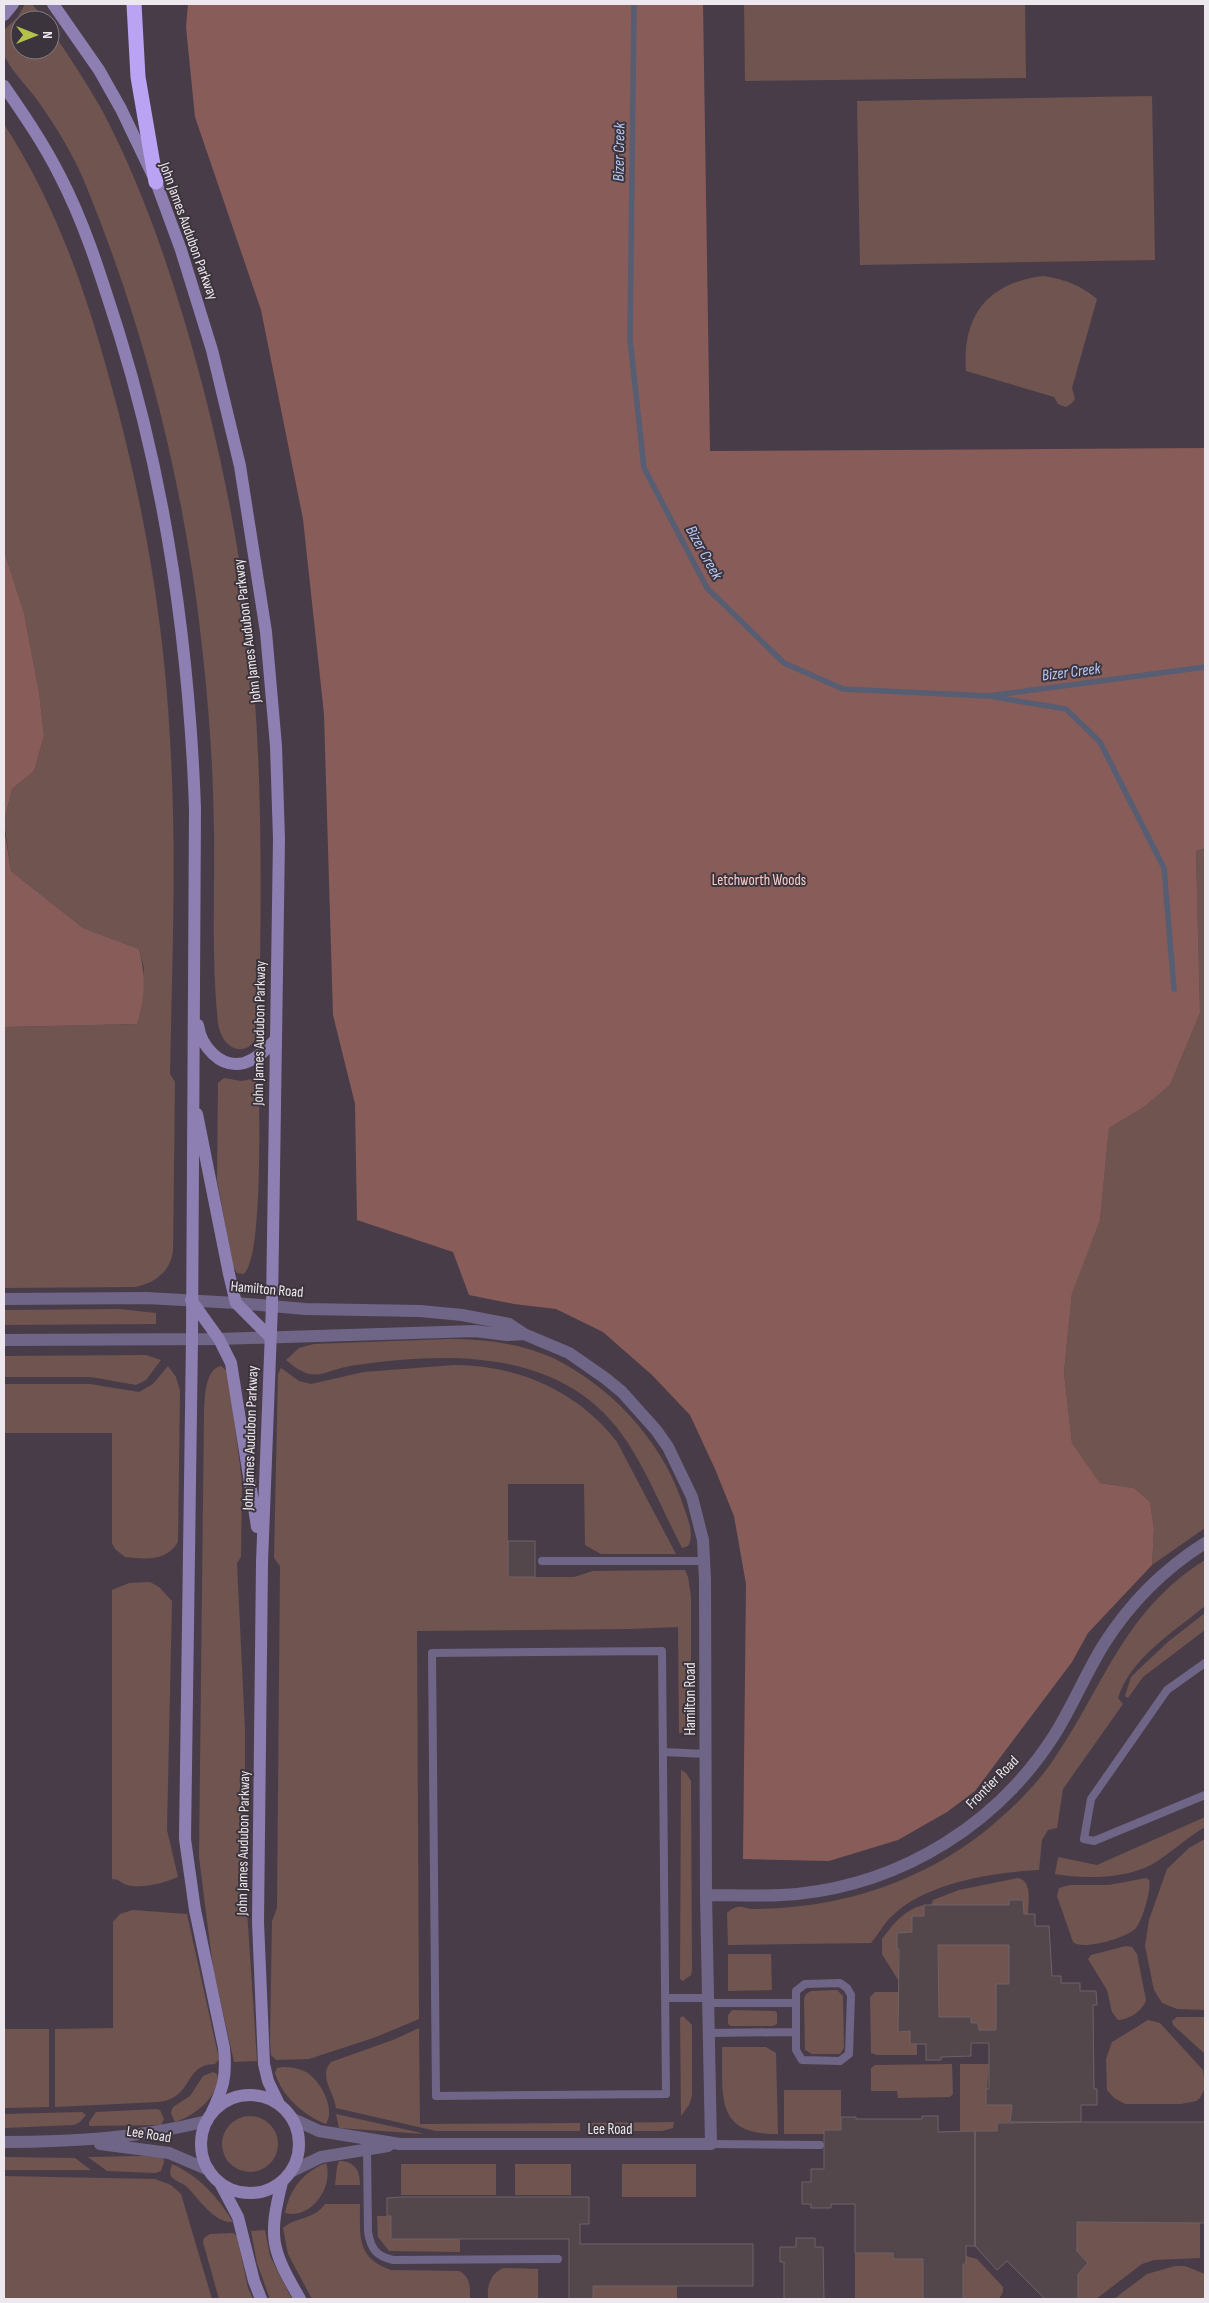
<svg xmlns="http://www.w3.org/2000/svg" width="1209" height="2303" font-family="'Sofia Sans Condensed',sans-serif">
<rect width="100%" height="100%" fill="#3c343c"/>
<path fill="#493c49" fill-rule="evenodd" d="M 4,4 L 1205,4 L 1205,2299 L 4,2299 ZM 20,20 L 50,20 L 50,50 L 20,50 Z"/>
<path fill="#705450" d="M 25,4 L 32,4 L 45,20 L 20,20 L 20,50 L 50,50 L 50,28 C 68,55 87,83 103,112 C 137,177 162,246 183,316 C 218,433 243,554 253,675 C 263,794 261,912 259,1031 C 250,1060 222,1052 218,1023 C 211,959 215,894 214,830 C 213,745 205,660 193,576 C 173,445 139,316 89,193 C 77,161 58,129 38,101 C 28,87 13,73 5,57 C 2,50 4,38 4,30 L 17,18 Z
M 744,4 L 1025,4 L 1026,78 L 745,81 Z
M 1152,96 L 1155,260 L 860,265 L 857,101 Z
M 4,124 C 54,201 85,288 109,377 C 142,495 164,617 170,740 C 177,851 172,963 170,1074 L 175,1082 L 173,1251 C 170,1272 155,1283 135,1287 L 4,1288 L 4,1027 L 137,1024 L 144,968 L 139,949 L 83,928 L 11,871 L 4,822 L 12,789 L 34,771 L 44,736 L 39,692 L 24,613 L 4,551 Z
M 1043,276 C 1065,279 1080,285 1097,299 L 1072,388 L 1075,399 L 1072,403 L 1066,407 L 1058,404 L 1054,397 L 966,371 C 962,315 988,283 1043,276 Z
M 1205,848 L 1205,1528 L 1152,1565 L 1154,1529 L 1150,1502 L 1134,1488 L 1100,1483 L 1072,1443 L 1064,1372 L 1072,1292 L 1100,1219 L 1109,1128 L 1144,1107 L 1170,1085 L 1200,1013 L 1196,851 Z
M 224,1078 L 241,1081 L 257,1078 L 259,1082 C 259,1111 263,1263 243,1274 L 237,1273 L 233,1266 L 217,1180 L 218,1083 Z
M 4,1310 L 119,1309 L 156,1313 L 156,1324 L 4,1325 Z
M 449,1339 C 484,1339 520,1343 553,1358 C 610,1386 660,1439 681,1499 C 685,1512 696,1534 688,1546 L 682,1548 C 664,1513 649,1476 628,1443 C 568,1349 453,1351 356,1365 C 321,1370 316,1386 286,1360 L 299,1348 L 314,1344 Z
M 146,1355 L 161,1360 L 146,1380 L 136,1385 L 91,1377 L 4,1377 L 4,1356 Z
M 454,1365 C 517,1365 578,1391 617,1442 L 676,1554 L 601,1554 L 585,1545 L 584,1484 L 508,1484 L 508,1577 L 574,1577 L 593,1571 L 685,1570 L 688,1577 L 691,1596 L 691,1727 L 685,1733 L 679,1733 L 678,1627 L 630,1629 L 417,1631 L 419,2019 L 376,2037 L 309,2059 L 276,2060 L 271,2055 L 270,2042 L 272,1921 L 277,1908 L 280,1566 L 274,1558 L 278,1374 L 281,1368 L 299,1381 L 311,1384 L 364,1372 Z
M 168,1366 L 176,1377 L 180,1391 L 178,1542 C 166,1562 145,1559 125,1557 L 115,1549 L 112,1543 L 112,1433 L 4,1433 L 4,1384 L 90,1384 L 139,1392 L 153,1384 Z
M 221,1366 L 228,1372 L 242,1482 L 241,1557 L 237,1563 L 245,1730 L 245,1880 L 257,2061 L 234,2062 L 213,1968 L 199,1857 L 204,1413 C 205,1399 204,1370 221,1366 Z
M 1205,1560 L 1205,1606 C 1174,1632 1131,1657 1118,1698 L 1123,1704 L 1063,1789 L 1057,1828 L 1048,1830 L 1042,1840 L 1039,1870 C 994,1872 925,1883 892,1916 C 884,1923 878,1935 871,1943 L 728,1945 L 727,1913 C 730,1910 733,1908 737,1907 C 742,1906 747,1909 752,1909 C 768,1909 784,1908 801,1906 C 866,1899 932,1873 984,1832 C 1011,1810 1037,1785 1056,1756 C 1106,1682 1124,1611 1205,1560 Z
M 150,1582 L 159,1587 L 172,1601 L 167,1830 L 178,1877 C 164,1883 142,1889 127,1885 C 121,1883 119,1879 112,1879 L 112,1590 L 129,1583 Z
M 1205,1613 L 1205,1630 L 1143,1677 L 1128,1698 L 1125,1696 L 1131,1677 L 1136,1672 L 1169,1641 Z
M 681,1770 L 686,1773 L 691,1781 L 692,1970 L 691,1975 L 683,1981 L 680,1979 Z
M 1205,1817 L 1205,1827 C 1186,1838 1170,1854 1151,1865 C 1124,1879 1083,1879 1055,1874 L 1058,1857 L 1097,1865 Z
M 1205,1839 L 1205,2010 L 1177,2009 L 1162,2003 L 1154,1990 L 1145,1946 L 1149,1920 L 1167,1869 L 1189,1848 Z
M 1018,1878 C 1033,1881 1028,1903 1028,1914 L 1024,1914 L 1023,1900 L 1009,1900 L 1009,1905 L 931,1905 L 933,1900 L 959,1890 Z
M 1146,1878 L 1149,1880 C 1152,1889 1142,1921 1136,1928 C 1127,1938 1082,1951 1073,1942 L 1057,1896 L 1059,1888 L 1070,1885 L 1109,1885 Z
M 924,1905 L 924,1916 L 912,1932 L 897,1933 L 900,1983 L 882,1954 L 882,1939 C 893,1924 905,1909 924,1905 Z
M 133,1910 L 187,1914 L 219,2059 L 215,2064 C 182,2065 195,2098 158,2102 L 55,2107 L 55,2029 L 113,2028 L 113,1922 L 120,1914 Z
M 938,1945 L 1009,1945 L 1009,1984 L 996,1984 L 996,2030 L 979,2030 L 978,2023 L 971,2023 L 970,2017 L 939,2017 Z
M 1126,1946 L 1132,1947 L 1137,1954 L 1146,2000 C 1143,2011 1128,2020 1118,2020 L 1112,2012 L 1107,1990 L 1088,1959 L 1091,1955 Z
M 728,1954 L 771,1954 L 772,1990 L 728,1991 Z
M 811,1991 L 837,1990 L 843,1996 L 844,2048 L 840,2054 L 812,2054 L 805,2050 L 804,1999 L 806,1994 Z
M 875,1992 L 900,1992 L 899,2032 L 910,2031 L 910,2044 L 917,2044 L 917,2055 L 877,2055 L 871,2053 L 870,1997 Z
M 732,2010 L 775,2011 L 777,2013 L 777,2024 L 773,2026 L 731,2026 L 728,2024 L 728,2015 Z
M 683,2016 L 692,2025 L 692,2096 L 689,2105 L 681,2116 L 680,2018 Z
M 1177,2017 L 1205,2017 L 1205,2054 L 1173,2025 L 1172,2021 Z
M 1148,2020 L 1160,2023 L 1203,2070 L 1205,2088 L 1200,2098 L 1196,2101 L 1181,2104 L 1125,2104 L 1114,2098 L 1107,2090 L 1106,2059 L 1112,2042 Z
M 419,2028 L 420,2124 L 580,2123 L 580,2131 L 436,2131 L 336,2108 C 334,2092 318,2076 331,2062 L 393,2040 Z
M 4,2029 L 49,2029 L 49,2107 L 4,2108 Z
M 722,2047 L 766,2047 L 776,2053 L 778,2134 C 714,2135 723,2096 722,2047 Z
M 952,2064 L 953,2094 L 950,2097 L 898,2098 L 897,2091 L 871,2091 L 871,2068 L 875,2065 Z
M 960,2064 L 989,2064 L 986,2105 L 1012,2105 L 1010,2122 L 997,2123 L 997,2131 L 960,2131 Z
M 282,2067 C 291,2067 298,2068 306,2072 C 320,2080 336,2108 326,2124 C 303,2115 282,2096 275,2073 L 277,2068 Z
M 213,2072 L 217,2074 C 221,2096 193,2117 175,2122 L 171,2113 L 173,2107 L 190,2096 L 203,2076 Z
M 784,2090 L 841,2090 L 841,2130 L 824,2134 L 784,2134 Z
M 157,2109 L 160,2110 L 164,2119 L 161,2125 L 89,2126 L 89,2122 L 96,2112 Z
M 82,2112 L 86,2115 L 80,2122 L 74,2125 L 4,2128 L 4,2114 Z
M 336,2114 L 417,2132 L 424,2134 L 339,2128 Z
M222 2144a28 28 0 1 1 56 0a28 28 0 1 1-56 0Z
M 674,2122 L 673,2128 L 662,2131 L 587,2131 L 587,2123 Z
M 141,2156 L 163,2157 L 164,2162 L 161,2171 L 155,2173 L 107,2171 L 88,2157 Z
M 4,2157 L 75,2158 L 91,2170 L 4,2170 Z
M 339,2161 C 355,2161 360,2171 360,2185 L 335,2185 L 337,2167 Z
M 326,2163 C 334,2187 311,2220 285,2213 C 290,2189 303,2172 326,2163 Z
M 172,2164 C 199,2176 218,2197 233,2222 C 215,2224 199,2199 187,2187 C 183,2183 174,2181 171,2176 C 169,2172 171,2168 172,2164 Z
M 401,2164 L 496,2164 L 496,2195 L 401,2195 Z
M 515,2164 L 571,2164 L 571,2195 L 515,2195 Z
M 622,2164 L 696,2164 L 696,2197 L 622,2197 Z
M 4,2176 L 155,2179 L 171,2185 L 181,2194 L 212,2299 L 4,2299 Z
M 325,2204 L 360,2204 C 360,2236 356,2258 391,2270 L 459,2271 C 471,2277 470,2288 470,2299 L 312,2299 L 288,2254 L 283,2228 C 295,2217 314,2220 325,2204 Z
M 377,2216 L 391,2216 L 391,2239 L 460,2239 L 460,2252 L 389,2251 L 378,2237 Z
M 1077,2222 L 1200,2223 L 1200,2258 L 1154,2260 L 1142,2264 L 1096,2299 L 1078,2299 L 1078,2274 L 1088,2263 L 1077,2251 Z
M 265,2230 L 270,2256 L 292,2299 L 270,2299 L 257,2263 L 251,2231 Z
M 233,2233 L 237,2236 L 248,2288 L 253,2299 L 219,2299 L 203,2242 L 204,2238 L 210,2234 Z
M 855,2253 L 893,2253 L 894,2259 L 923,2259 L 923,2299 L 855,2299 Z
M 966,2256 L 977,2259 L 1003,2287 L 1003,2292 L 999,2299 L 963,2299 L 963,2264 L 965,2264 Z
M 1175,2266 L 1185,2266 L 1205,2274 L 1205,2299 L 1114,2299 L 1147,2274 Z
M 504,2268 L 538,2269 L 538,2299 L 488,2299 C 487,2286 490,2273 504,2268 Z
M 593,2286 L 677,2286 L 677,2299 L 593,2299 Z"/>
<path fill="#885d59" d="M 188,4 L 703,4 L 710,451 L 1205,448 L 1205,848 L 1196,851 L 1200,1013 L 1170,1085 L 1144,1107 L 1109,1128 L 1100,1220 L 1072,1293 L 1064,1372 L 1072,1443 L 1100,1483 L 1134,1488 L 1150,1502 L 1154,1529 L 1152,1565 L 1088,1633 L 1072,1662 L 975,1791 L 947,1812 L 898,1840 L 829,1861 L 743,1859 L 746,1584 L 734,1516 L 715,1469 L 690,1415 L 652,1375 L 603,1332 L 556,1309 L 514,1304 L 469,1295 L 453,1252 L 357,1220 L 355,1104 L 333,1015 L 324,714 L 303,519 L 261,310 L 195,117 L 186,27 Z
M 4,551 L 24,613 L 39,692 L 44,736 L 34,771 L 12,789 L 4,822 Z
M 4,828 L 11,871 L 83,928 L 139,949 C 146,977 145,997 137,1024 L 4,1027 Z"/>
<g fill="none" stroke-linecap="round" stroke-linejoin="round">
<path stroke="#575d72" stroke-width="5.5" d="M 634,4 L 630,339 L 644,468 L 707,588 L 784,663 L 843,689 L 988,696 L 1205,667
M 994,697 L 1066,709 L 1100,742 L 1164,868 L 1174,989"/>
</g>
<path fill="#54474b" stroke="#6f6266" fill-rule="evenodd" d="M 508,1541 L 535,1541 L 535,1577 L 508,1577 Z
M 1009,1900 L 1023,1900 L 1024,1914 L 1035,1914 L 1035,1926 L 1049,1926 L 1052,1976 L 1061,1976 L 1061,1983 L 1080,1983 L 1080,1991 L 1096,1991 L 1097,2005 L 1093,2005 L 1094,2089 L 1097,2089 L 1097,2105 L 1081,2105 L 1081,2122 L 1010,2122 L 1012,2105 L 986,2105 L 986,2089 L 989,2089 L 989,2043 L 971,2043 L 971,2056 L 941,2057 L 941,2060 L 926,2060 L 926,2044 L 910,2044 L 910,2031 L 898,2032 L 899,1949 L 897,1949 L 897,1933 L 912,1932 L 912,1916 L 924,1916 L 924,1905 L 1009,1905 ZM 938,1945 L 1009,1945 L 1009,1984 L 996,1984 L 996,2030 L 979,2030 L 978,2023 L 971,2023 L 971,2017 L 939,2017 Z
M 922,2116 L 938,2116 L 938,2132 L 975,2131 L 975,2246 L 966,2246 L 966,2264 L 963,2264 L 963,2299 L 923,2299 L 923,2259 L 893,2259 L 893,2253 L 855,2253 L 855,2204 L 831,2204 L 831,2208 L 811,2208 L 811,2204 L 802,2204 L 802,2182 L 811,2182 L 811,2169 L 824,2169 L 824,2130 L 841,2130 L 841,2117 L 856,2117 L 856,2119 L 922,2119 Z
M 1081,2122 L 1205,2122 L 1205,2223 L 1077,2222 L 1077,2251 L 1088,2263 L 1078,2274 L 1078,2299 L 1045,2299 L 1007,2261 L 997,2270 L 975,2246 L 975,2131 L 997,2131 L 997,2123 Z
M 399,2197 L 589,2197 L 589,2224 L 580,2224 L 580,2244 L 753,2244 L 753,2286 L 593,2286 L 593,2299 L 569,2299 L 569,2239 L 391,2239 L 391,2216 L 387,2216 L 387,2198 Z
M 796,2238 L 815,2238 L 815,2247 L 823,2247 L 824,2299 L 784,2299 L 784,2262 L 780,2262 L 780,2247 L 796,2247 Z"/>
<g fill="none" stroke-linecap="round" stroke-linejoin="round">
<path stroke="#6f6687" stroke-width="8" d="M 542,1561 L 705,1561
M 662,1651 L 666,2094 L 436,2096 L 432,1653 Z
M 1205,1663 L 1167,1690 L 1091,1799 L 1084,1839 L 1094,1841 L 1205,1795
M 663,1752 L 707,1754
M 840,1983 L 847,1988 L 851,1995 L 849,2054 L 840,2061 L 802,2060 L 796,2050 L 796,1991 L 805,1984 Z
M 665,1998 L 710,1998
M 710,2003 L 795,2003
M 710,2033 L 795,2032
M 711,2144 L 820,2145
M 367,2150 L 368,2232 C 371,2249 376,2256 393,2260 L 558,2259"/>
<path stroke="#6f6687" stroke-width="12" d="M 4,1299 L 147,1298 L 236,1303 L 305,1309 L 420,1311 L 462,1315 L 509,1324 L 524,1334 L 569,1353 L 605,1378 L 622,1392 L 656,1430 L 668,1447 L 692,1497 L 703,1540 L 705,1580 L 706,1895 L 711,2144 L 400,2144 L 319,2131 L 293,2119
M 4,1340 L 219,1339 L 475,1331 L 507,1335 L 524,1334
M 706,1895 C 736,1895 767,1897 797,1894 C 903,1883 998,1824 1055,1734 C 1073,1705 1086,1673 1104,1644 C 1130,1603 1164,1569 1205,1543
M 4,2142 C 72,2142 140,2138 207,2121
M 100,2144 L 169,2153 L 209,2170
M 292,2171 L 321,2157 L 388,2146"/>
<path stroke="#8e7fb3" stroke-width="12" d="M 53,4 L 99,70 L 121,109 L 156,182 L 181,250 L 212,350 L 240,466 L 266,632 L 276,746 L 279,839 L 272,1305 L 262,1562 L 258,1922 L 264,2064 L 268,2081 L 279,2104
M 4,15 L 13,4
M 4,86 C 24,115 44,144 60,176 C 86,226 102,280 119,333 C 167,488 189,646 195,808 L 192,1339 L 185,1839 L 195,1910 L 224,2048 C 227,2077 223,2089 211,2114
M 198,1025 C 201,1046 220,1069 244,1063 C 257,1059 267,1049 276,1039
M 197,1114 L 229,1274 L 236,1303 L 270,1337
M 191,1300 L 219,1339 L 231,1363 L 257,1527
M201 2144a49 49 0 1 1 98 0a49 49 0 1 1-98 0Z
M 282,2182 C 268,2238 271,2249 300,2299
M 220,2183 L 238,2217 L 254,2281 L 261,2299"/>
<path stroke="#bba3f4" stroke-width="15" d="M 134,4 L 138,77 L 156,182"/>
</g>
<g text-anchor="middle" stroke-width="4" stroke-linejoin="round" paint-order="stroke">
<g font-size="15" fill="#ede8ed" stroke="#3c343c">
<text transform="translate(189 231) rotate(70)" y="5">John James Audubon Parkway</text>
<text transform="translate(247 631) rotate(-97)" y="5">John James Audubon Parkway</text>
<text transform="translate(259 1033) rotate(-89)" y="5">John James Audubon Parkway</text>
<text transform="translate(267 1289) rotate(5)" y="5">Hamilton Road</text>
<text transform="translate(250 1438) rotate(-88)" y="5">John James Audubon Parkway</text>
<text transform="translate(690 1699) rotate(-90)" y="5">Hamilton Road</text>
<text transform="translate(992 1782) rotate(-45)" y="5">Frontier Road</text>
<text transform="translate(243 1843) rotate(-89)" y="5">John James Audubon Parkway</text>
<text x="610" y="2134">Lee Road</text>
<text transform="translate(149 2134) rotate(9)" y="5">Lee Road</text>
</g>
<g font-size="15" fill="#fccfca" stroke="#3c343c">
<text x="759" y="885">Letchworth Woods</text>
</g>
<g font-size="16" font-style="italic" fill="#b6caf8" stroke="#3c343c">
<text transform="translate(618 152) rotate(-89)" y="6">Bizer Creek</text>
<text transform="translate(705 552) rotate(61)" y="6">Bizer Creek</text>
<text transform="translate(1071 671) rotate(-7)" y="6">Bizer Creek</text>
</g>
</g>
<rect width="1209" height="2303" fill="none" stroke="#ede8ed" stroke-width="10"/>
<g transform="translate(35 35) rotate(90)"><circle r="24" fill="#3c343c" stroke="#837c83"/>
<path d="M0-4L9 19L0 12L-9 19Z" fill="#b5c249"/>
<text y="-8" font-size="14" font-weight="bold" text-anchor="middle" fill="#ede8ed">N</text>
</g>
</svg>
